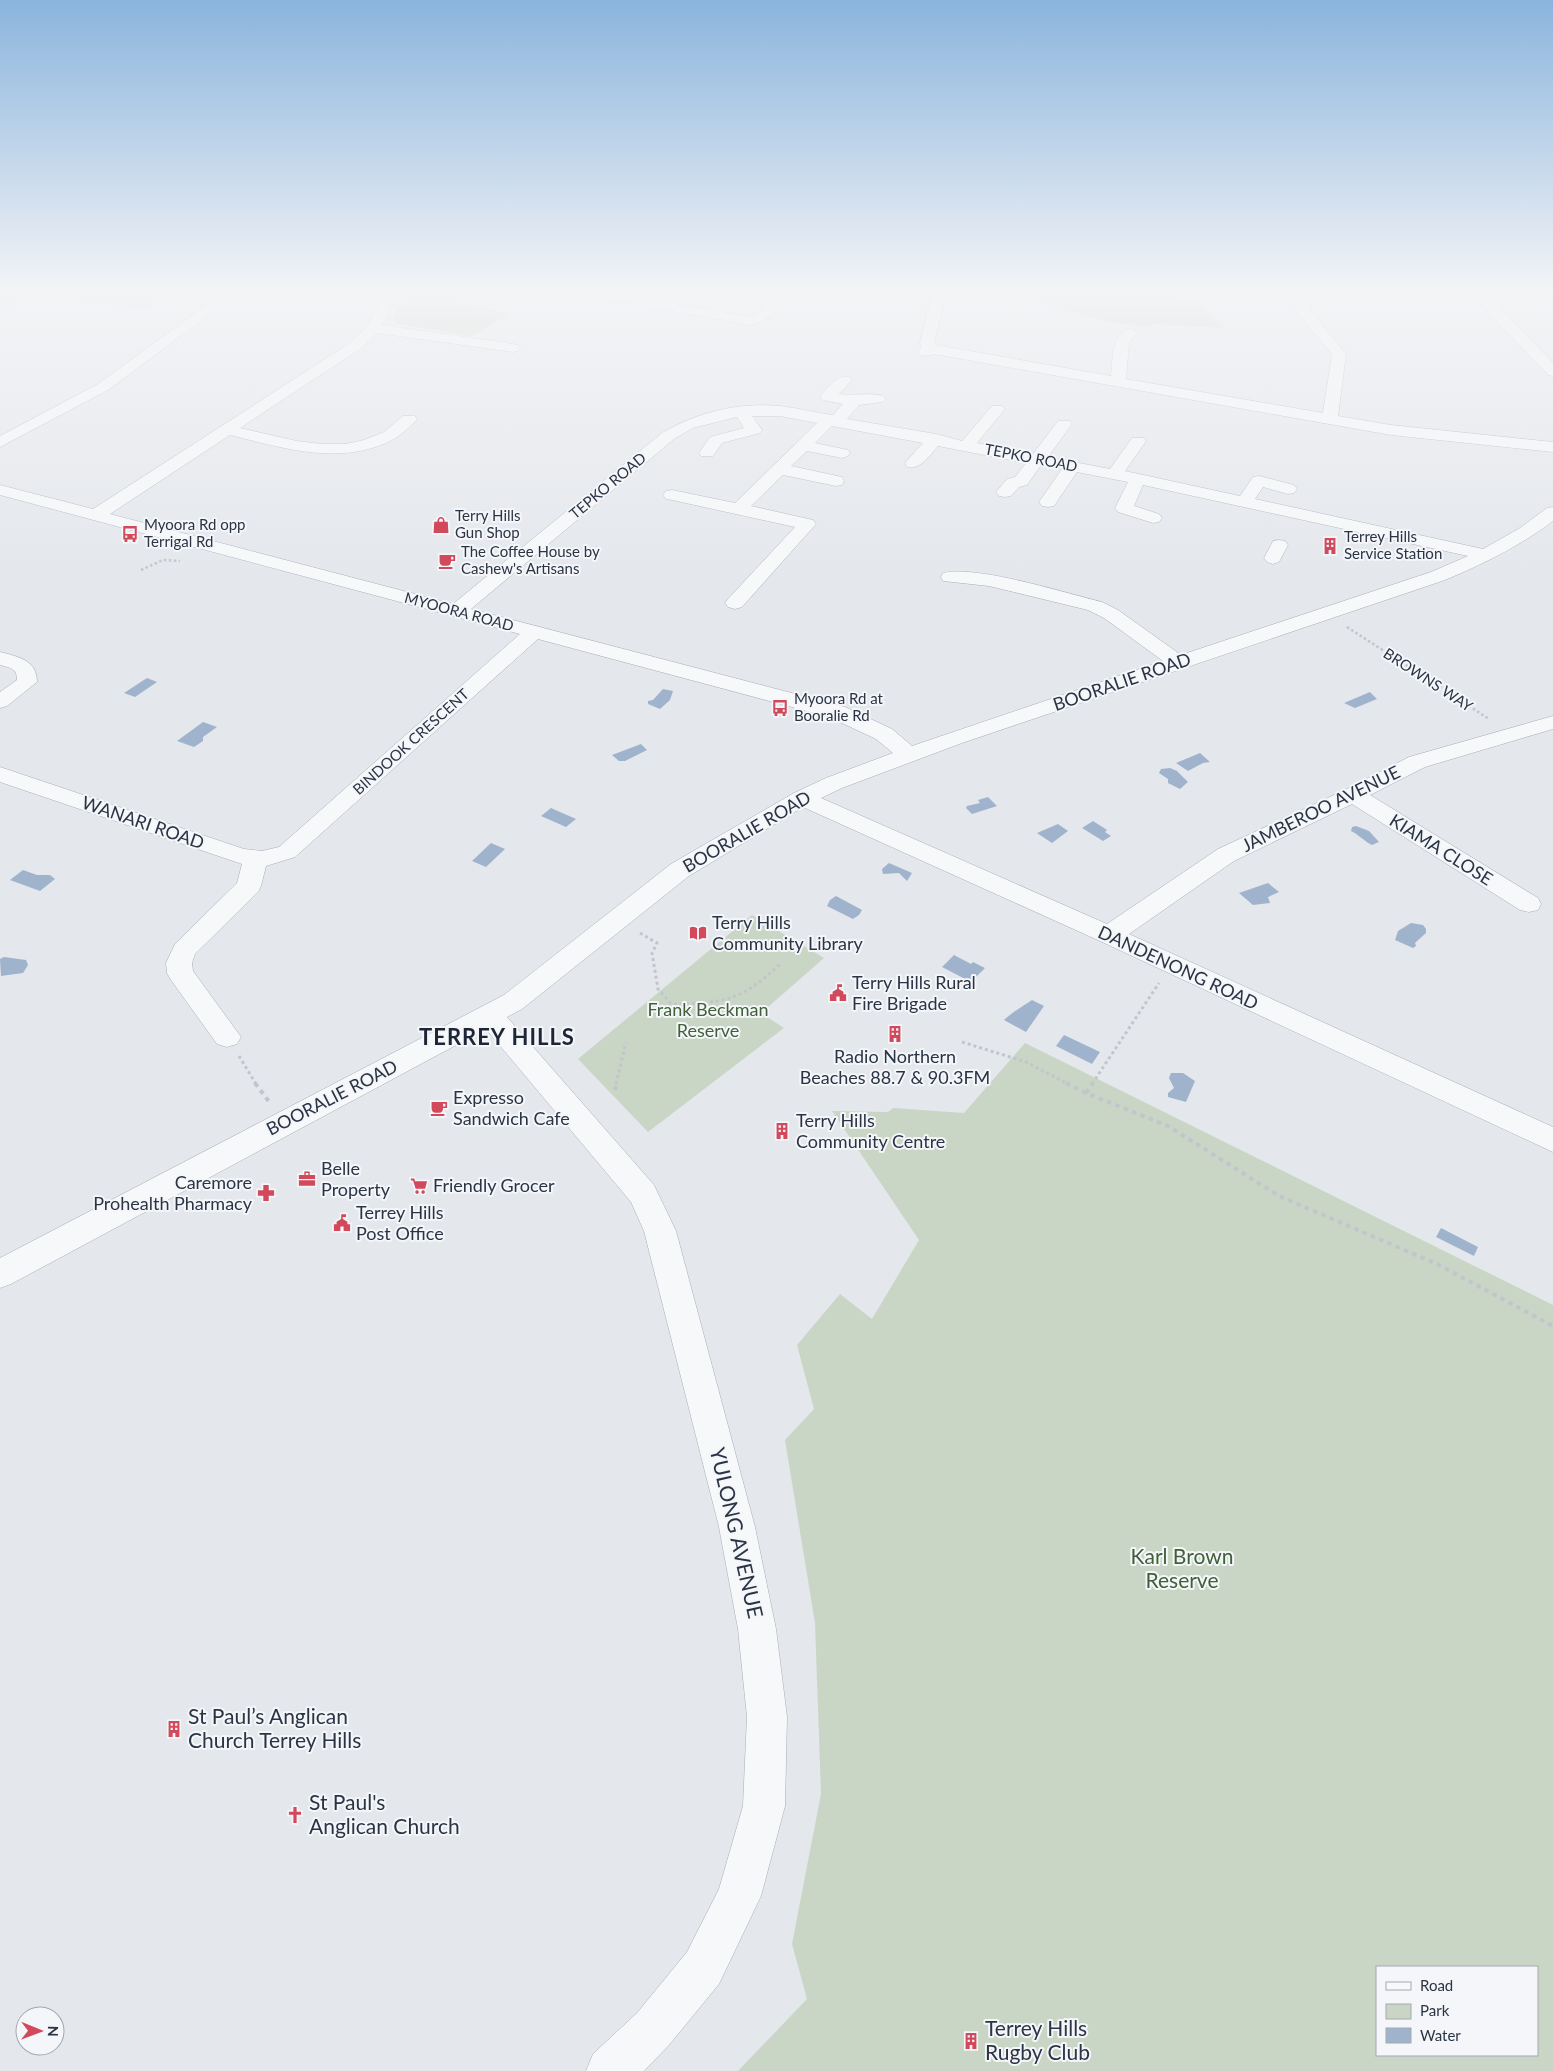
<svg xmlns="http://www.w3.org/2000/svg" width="1553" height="2071" font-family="Lato,sans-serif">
<rect width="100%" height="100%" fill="#e4e7ec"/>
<path fill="#c9d6c5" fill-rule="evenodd" d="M 1,290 L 30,290 L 11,307 L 0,306 Z
M 53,290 L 82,290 L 62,302 L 36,300 Z
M 88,290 L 174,290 L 149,308 L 69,303 Z
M 406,290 L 466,290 L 454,303 L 511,314 L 471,336 L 398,324 L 393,320 Z
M 1030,290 L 1137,290 L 1139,293 L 1197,301 L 1223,328 L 1154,324 L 1148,327 L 1104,321 L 1029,301 Z
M 752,915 L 824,958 L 761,1013 L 784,1028 L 648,1132 L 578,1059 Z
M 1025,1043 L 1553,1305 L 1553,2071 L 738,2071 L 807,1999 L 792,1944 L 821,1794 L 815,1623 L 785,1440 L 814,1409 L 797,1345 L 840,1294 L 872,1319 L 919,1240 L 832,1111 L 888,1112 L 893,1108 L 964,1113 ZM 1377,1967 L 1537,1967 L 1537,2055 L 1377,2055 Z"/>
<path fill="#9fb4cc" d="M 147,678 L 157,682 L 135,697 L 124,693 Z
M 663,689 L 673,691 L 670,700 L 660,709 L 648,704 L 648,701 L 653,700 Z
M 1370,692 L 1377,699 L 1355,708 L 1344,703 Z
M 203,722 L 217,727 L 203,737 L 203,741 L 194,747 L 177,741 Z
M 641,744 L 647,750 L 625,761 L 619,761 L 612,755 Z
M 1200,753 L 1210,762 L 1203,763 L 1188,771 L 1176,763 Z
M 1170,768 L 1177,771 L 1188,782 L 1180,789 L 1168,783 L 1168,779 L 1159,773 L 1161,769 Z
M 988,797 L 997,806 L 972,814 L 966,808 L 967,806 L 980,803 L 978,800 Z
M 551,808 L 576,819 L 566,827 L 541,816 Z
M 1093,821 L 1107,830 L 1105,832 L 1111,836 L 1103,841 L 1082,828 Z
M 1058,824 L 1068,831 L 1052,843 L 1037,833 Z
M 1356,826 L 1369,831 L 1379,842 L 1372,845 C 1364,841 1359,835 1351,831 L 1352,827 Z
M 491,843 L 505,849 L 486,867 L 472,861 Z
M 889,863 L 912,873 L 907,881 L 899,873 L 883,874 L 882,869 Z
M 23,870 L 37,875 L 50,875 L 55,879 L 40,891 L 10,880 Z
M 1268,883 L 1279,892 L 1268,897 L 1270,903 L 1253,905 L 1239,893 Z
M 836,896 L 862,910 L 859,915 L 853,919 L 827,906 L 830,900 Z
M 1411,923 L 1423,925 L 1426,929 L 1426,933 L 1415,943 L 1416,946 L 1413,948 L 1395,940 L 1398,931 Z
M 954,955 L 971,964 L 973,962 L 985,968 L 971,982 L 942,967 Z
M 4,957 L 26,960 L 28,965 L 23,973 L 1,976 L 0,959 Z
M 1032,1000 L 1044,1006 L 1026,1032 L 1004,1020 C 1012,1012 1022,1007 1032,1000 Z
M 1064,1035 L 1100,1052 L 1092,1064 L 1056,1046 Z
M 1171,1073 L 1183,1073 L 1195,1081 L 1186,1102 L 1168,1097 L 1168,1093 L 1174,1088 L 1169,1078 Z
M 1441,1228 L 1478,1247 L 1474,1256 L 1436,1237 Z"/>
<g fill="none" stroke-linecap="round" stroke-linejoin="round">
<g stroke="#a9aeb7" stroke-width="1">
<path id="minor" d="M 227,290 L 242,290 L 108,390 L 0,447 L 0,436 L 98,384 Z
M 386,290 L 400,290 L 382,325 L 513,344 L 518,345 L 520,348 L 518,351 L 513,352 L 377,333 L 360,349 L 240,428 L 297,441 L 322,444 L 346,444 L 364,440 L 384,432 L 403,416 L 415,416 L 417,419 L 415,422 C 408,428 401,435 394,439 C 342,467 283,448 230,435 L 110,514 L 453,604 L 662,433 C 697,412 740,402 780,406 C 798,408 816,413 833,415 L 843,404 L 823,400 L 820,397 C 827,388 838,374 850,377 L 852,380 L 839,394 C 854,396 870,392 883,396 L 886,399 L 883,402 L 859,405 L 847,419 L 936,434 L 962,441 L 992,406 L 1002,406 L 1005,409 L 977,443 L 1033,454 L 1058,421 L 1070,421 L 1072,424 L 1048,457 L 1110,469 L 1132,438 L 1144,438 L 1146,441 L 1125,471 L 1240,496 L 1253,477 L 1259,476 L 1294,485 L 1297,489 L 1294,493 L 1288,494 L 1263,487 L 1255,499 L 1483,549 L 1520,528 L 1547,508 L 1553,507 L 1553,521 C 1520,546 1483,564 1445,580 L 962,743 L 842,788 L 821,798 L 1107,924 L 1218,849 L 1345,790 L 1409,757 L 1553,716 L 1553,729 L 1425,767 L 1370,795 L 1538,898 L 1541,904 L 1538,910 L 1529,912 L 1520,910 L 1352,804 L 1234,861 L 1129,934 L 1553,1127 L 1553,1152 L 1100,941 L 803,807 L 689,876 L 522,1009 L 507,1017 L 654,1185 L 676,1231 L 755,1527 L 776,1629 L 787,1717 L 785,1806 L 761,1896 L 719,1984 L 669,2045 L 644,2071 L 586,2071 L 593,2054 L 637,2013 L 687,1952 L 719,1889 L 743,1806 L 747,1717 L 738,1629 L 719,1527 L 644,1231 L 631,1202 L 486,1029 L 11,1284 L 0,1288 L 0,1258 L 504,995 L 671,864 L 702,846 L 794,793 L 826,778 L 893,753 L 876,739 L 829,717 L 538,639 L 295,857 L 266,866 L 261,886 L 258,892 L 195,954 L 192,963 L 193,971 L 241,1037 L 237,1044 L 227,1047 L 217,1044 L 171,980 L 167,973 L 166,963 L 175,944 L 237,883 L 242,864 L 0,782 L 0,767 L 244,849 L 262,851 L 279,847 L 520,634 L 0,495 L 0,485 L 93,509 L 350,343 L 368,326 ZM 752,416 L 780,416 L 817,423 L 735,503 L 672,490 L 666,491 L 663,495 L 666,499 L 672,500 L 795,527 L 728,599 L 725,603 L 728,607 L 735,609 L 742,607 L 816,524 L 813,520 L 751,506 L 783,475 L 836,486 L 842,485 L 844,481 L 842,477 L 791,466 L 807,451 L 842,458 L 848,456 L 850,453 L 848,450 L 815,443 L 832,426 L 923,443 L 905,463 L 907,467 C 921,470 930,455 938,446 L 1026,463 L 1015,477 L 1007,479 L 996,492 L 999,496 L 1005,497 L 1011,496 L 1019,487 L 1027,485 L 1041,465 L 1062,469 L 1039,502 L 1042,506 L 1048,507 L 1054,506 L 1077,472 L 1128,482 L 1115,508 L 1118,512 L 1153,523 L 1159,522 L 1162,518 L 1159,514 L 1134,506 L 1143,485 L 1468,556 L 1431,572 L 1181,655 L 1118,610 L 1102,602 C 1065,593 977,565 943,573 L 941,577 L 943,581 L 989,586 L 1088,610 L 1104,618 L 1163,661 L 912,746 L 892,729 L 845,707 L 471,609 L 674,439 L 693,428 L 737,417 L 744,428 L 710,437 L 699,453 L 701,456 L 713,456 L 722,443 L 760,433 L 762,430 Z
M 570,290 L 599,290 L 750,317 L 762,310 L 773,290 L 787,290 C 777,308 772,320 751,325 L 577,294 Z
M 933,290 L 947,290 L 934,343 L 936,345 L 1111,376 C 1113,360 1111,334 1130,329 L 1137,333 L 1129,343 L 1126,379 L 1323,413 L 1332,354 L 1296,311 L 1297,290 L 1311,290 L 1310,310 L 1346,354 L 1338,416 L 1391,425 L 1553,442 L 1553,452 L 1391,435 L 934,354 L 925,356 L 920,355 L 918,352 L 921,348 L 920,343 Z
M 1473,290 L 1487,290 L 1501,309 L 1553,363 L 1553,376 L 1548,375 L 1491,315 Z
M 1279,540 L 1285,541 L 1288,545 L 1279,562 L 1273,564 L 1267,562 L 1264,558 L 1273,541 Z
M 0,652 C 19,657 37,660 37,682 L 7,706 L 0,708 L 0,692 L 17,680 C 17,668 11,668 0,665 Z"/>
</g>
<path stroke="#c2c5cb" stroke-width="2" stroke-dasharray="2 2" stroke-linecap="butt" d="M 1126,290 L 1129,317"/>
<path stroke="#c2c5cb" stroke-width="2.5" stroke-dasharray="2.5 2.5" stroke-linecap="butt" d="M 141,570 L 163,560 L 180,561
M 1347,627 L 1489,719"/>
<path stroke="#c2c5cb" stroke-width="3" stroke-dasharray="3 3" stroke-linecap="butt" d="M 640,933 L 657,943 L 652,953 L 658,989 L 671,1004 C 724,1003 742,1001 781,963
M 962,1042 L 1026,1062 L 1068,1084
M 239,1056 L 256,1084
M 616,1084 L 626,1042
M 1092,1084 L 1159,983"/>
<path stroke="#c2c5cb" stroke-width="4" stroke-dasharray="4.5 4.5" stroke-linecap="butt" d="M 255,1083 L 270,1103
M 1066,1083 L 1086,1093 L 1168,1126 L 1279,1196 L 1437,1264 L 1553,1326
M 615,1090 L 617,1083
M 1086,1093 L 1093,1083"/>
<use href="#minor" fill="#f7f8fa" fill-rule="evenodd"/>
</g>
<linearGradient id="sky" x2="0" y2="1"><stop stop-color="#8bb4dd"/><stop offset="0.5" stop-color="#f3f4f6"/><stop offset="1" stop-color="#f3f4f6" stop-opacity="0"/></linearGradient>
<rect width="1553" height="580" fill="url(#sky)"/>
<defs>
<g id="shop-bare" transform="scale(1.35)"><path d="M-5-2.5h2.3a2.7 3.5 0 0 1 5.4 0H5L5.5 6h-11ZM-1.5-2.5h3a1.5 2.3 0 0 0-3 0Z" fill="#d1495b" stroke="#f4f6f9" stroke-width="2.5" paint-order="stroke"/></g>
<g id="bus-bare" transform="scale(1.35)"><path d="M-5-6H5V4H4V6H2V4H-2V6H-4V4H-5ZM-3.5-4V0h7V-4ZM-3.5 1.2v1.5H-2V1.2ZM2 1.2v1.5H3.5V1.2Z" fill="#d1495b" stroke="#f4f6f9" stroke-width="2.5" paint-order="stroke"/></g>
<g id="building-bare" transform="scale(1.35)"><path d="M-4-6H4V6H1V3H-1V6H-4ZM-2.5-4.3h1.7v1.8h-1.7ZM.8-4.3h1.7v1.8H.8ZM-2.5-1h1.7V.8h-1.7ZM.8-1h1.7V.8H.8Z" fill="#d1495b" stroke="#f4f6f9" stroke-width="2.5" paint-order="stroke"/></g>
<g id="cafe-bare" transform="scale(1.35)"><path d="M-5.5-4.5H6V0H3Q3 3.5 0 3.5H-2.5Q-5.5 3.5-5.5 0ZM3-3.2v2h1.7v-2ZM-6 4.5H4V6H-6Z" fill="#d1495b" stroke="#f4f6f9" stroke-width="2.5" paint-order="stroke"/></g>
<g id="library-bare" transform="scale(1.35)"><path d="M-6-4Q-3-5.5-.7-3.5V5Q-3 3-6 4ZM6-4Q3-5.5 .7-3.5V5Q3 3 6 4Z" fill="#d1495b" stroke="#f4f6f9" stroke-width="2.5" paint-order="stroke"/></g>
<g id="civic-bare" transform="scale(1.35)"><path d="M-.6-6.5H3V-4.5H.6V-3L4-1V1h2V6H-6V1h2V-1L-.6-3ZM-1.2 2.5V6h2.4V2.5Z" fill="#d1495b" stroke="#f4f6f9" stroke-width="2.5" paint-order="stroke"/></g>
<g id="office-bare" transform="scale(1.35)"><path d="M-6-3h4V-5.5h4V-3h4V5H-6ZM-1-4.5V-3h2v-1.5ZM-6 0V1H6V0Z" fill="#d1495b" stroke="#f4f6f9" stroke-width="2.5" paint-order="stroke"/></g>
<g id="supermarket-bare" transform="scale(1.35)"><path d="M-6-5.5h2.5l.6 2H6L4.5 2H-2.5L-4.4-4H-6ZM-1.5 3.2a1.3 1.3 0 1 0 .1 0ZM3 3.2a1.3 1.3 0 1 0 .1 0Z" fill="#d1495b" stroke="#f4f6f9" stroke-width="2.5" paint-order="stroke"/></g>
<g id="pharmacy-bare" transform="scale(1.35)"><path d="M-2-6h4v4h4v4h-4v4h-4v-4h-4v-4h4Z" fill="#d1495b" stroke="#f4f6f9" stroke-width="2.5" paint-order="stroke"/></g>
<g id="church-bare" transform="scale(1.35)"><path d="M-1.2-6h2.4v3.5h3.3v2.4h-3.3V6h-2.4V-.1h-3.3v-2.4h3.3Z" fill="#d1495b" stroke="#f4f6f9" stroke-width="2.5" paint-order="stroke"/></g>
</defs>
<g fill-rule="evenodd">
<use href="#shop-bare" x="441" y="525"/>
<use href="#bus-bare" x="130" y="534"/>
<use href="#building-bare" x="1330" y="546"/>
<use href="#cafe-bare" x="447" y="561"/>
<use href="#bus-bare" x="780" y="708"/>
<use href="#library-bare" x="698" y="933"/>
<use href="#civic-bare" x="838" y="993"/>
<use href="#building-bare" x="895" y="1034"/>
<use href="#cafe-bare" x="439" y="1108"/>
<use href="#building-bare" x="782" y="1131"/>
<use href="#office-bare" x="307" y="1179"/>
<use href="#supermarket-bare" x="419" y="1186"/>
<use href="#pharmacy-bare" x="266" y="1193"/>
<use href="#civic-bare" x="342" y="1223"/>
<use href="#building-bare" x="174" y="1729"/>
<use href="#church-bare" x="295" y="1815"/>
<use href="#building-bare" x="971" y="2041"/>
</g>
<g text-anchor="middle" stroke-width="4" stroke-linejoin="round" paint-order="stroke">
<g font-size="15" fill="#2b3445" stroke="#f4f6f9">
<text transform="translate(1031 458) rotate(11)" y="5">TEPKO ROAD</text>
<text transform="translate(608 486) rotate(-40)" y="5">TEPKO ROAD</text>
<text transform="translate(459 612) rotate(15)" y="5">MYOORA ROAD</text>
<text transform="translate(1428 680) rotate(33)" y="5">BROWNS WAY</text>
<text transform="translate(411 742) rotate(-42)" y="5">BINDOOK CRESCENT</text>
</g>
<g font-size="15" fill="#2b3445" stroke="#f4f6f9" text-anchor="start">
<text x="455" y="521">Terry Hills<tspan x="455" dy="17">Gun Shop</tspan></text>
<text x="144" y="530">Myoora Rd opp<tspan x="144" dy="17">Terrigal Rd</tspan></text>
<text x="1344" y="542">Terrey Hills<tspan x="1344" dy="17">Service Station</tspan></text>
<text x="461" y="557">The Coffee House by<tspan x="461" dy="17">Cashew's Artisans</tspan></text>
<text x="794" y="704">Myoora Rd at<tspan x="794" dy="17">Booralie Rd</tspan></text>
</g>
<g font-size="18" fill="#2b3445" stroke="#f4f6f9">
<text transform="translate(1122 682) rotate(-19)" y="6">BOORALIE ROAD</text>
<text transform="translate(1321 809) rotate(-26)" y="6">JAMBEROO AVENUE</text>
<text transform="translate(143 823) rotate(19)" y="6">WANARI ROAD</text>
<text transform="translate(747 832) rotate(-30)" y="6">BOORALIE ROAD</text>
<text transform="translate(1441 850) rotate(32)" y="6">KIAMA CLOSE</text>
<text transform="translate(1178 968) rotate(25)" y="6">DANDENONG ROAD</text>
<text transform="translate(332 1098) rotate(-27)" y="6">BOORALIE ROAD</text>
</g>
<g font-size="18" fill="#2b3445" stroke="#f4f6f9" text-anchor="start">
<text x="712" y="929">Terry Hills<tspan x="712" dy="21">Community Library</tspan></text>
<text x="852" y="989">Terry Hills Rural<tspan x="852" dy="21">Fire Brigade</tspan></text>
<text x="895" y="1063" text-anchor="middle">Radio Northern<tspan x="895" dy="21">Beaches 88.7 &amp; 90.3FM</tspan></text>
<text x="453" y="1104">Expresso<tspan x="453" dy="21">Sandwich Cafe</tspan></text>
<text x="796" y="1127">Terry Hills<tspan x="796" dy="21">Community Centre</tspan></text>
<text x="321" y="1175">Belle<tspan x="321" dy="21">Property</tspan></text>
<text x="252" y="1189" text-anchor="end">Caremore<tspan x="252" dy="21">Prohealth Pharmacy</tspan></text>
<text x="433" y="1192">Friendly Grocer</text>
<text x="356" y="1219">Terrey Hills<tspan x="356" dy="21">Post Office</tspan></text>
</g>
<g font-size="18" fill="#3f6138" stroke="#f4f6f9">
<text x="708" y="1016">Frank Beckman<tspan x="708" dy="21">Reserve</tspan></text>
</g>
<g font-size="21" fill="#2b3445" stroke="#f4f6f9">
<text transform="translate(736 1533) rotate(77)" y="7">YULONG AVENUE</text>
</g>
<g font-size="21" fill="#3f6138" stroke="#f4f6f9">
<text x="1182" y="1564">Karl Brown<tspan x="1182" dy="24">Reserve</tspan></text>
</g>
<g font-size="21" fill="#2b3445" stroke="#f4f6f9" text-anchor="start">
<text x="188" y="1724">St Paul’s Anglican<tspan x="188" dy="24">Church Terrey Hills</tspan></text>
<text x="309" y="1810">St Paul's<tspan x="309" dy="24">Anglican Church</tspan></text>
<text x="985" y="2036">Terrey Hills<tspan x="985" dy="24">Rugby Club</tspan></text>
</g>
<g font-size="22" font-weight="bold" letter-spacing="1" fill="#1d2536" stroke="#f4f6f9">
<text x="497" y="1045">TERREY HILLS</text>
</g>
</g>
<rect x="1376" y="1966" width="162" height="90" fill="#f4f6f9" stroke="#a4a8b1"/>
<rect x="1386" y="1982" width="25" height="8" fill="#f7f8fa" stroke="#a4a8b1"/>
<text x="1420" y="1991" font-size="15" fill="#2b3445">Road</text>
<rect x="1386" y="2004" width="25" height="15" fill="#c9d6c5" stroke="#a4a8b1"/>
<text x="1420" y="2016" font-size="15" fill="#2b3445">Park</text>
<rect x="1386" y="2028" width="25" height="15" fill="#9fb4cc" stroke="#a4a8b1"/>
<text x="1420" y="2041" font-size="15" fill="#2b3445">Water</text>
<g transform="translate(40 2031) rotate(91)"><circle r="24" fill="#f4f6f9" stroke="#a4a8b1"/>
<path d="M0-4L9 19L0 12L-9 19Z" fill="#d1495b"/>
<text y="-8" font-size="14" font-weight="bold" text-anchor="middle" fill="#2b3445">N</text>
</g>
</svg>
